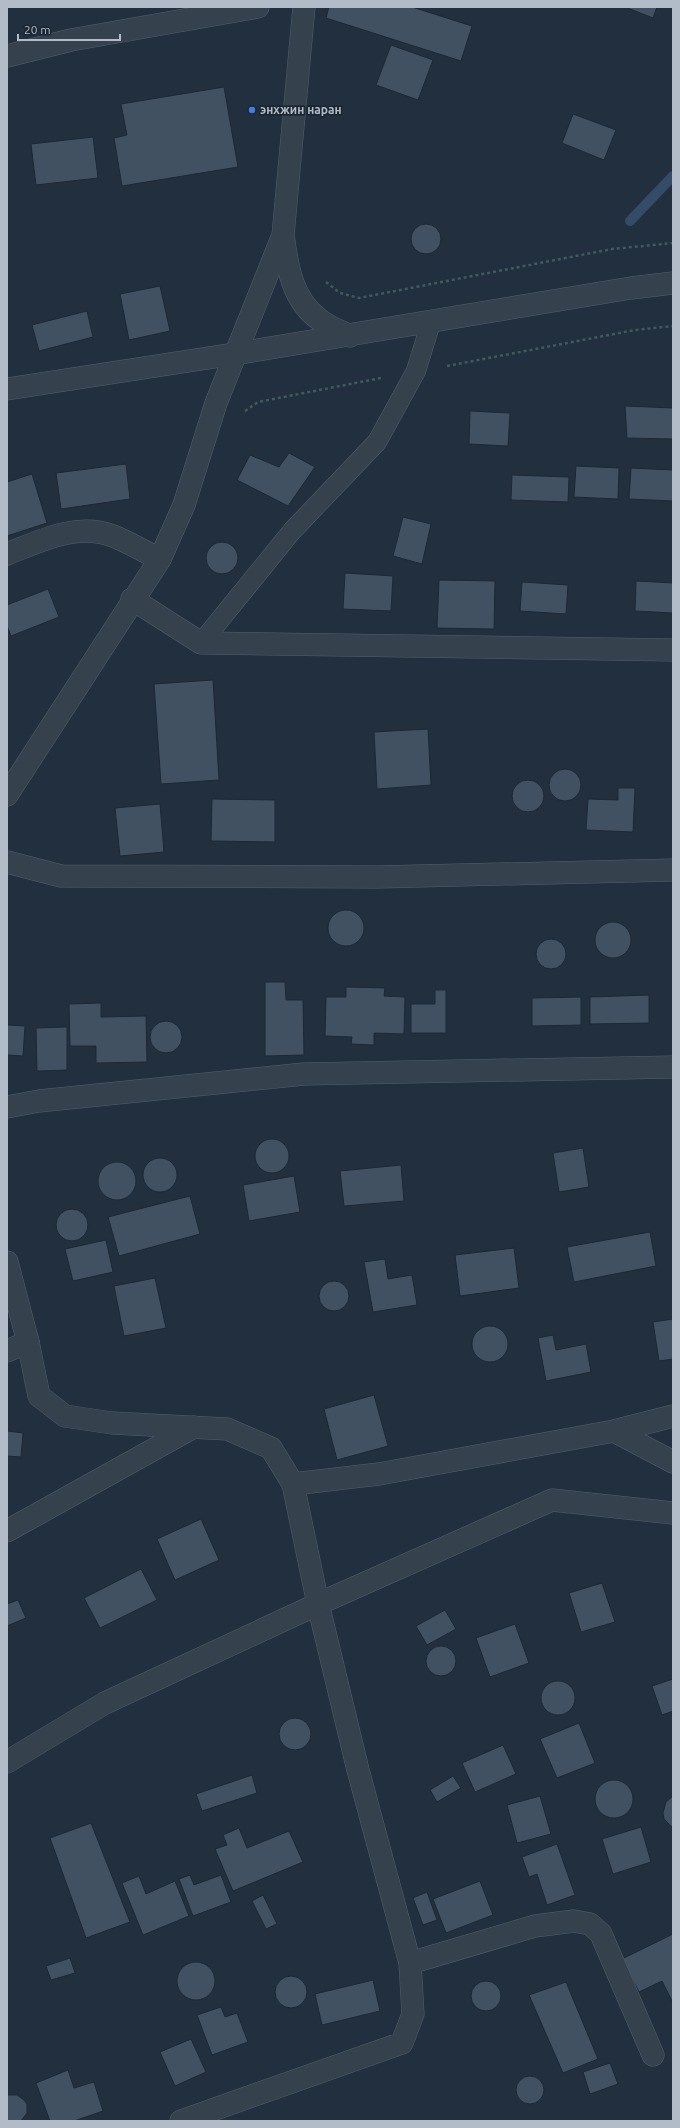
<svg xmlns="http://www.w3.org/2000/svg" width="680" height="2128" font-family="Ubuntu,sans-serif">
<rect width="100%" height="100%" fill="#222f3e"/>
<g fill="none" stroke-linecap="round" stroke-linejoin="round">
<path stroke="#344c67" stroke-width="10" d="M 630,221 L 673,176"/>
</g>
<path fill="#425162" stroke="#1d2835" d="M 329,7 L 412,7 L 472,26 L 461,61 L 326,18 Z
M 625,7 L 657,7 L 653,18 Z
M 391,45 L 433,60 L 418,100 L 376,85 Z
M 224,87 L 238,167 L 122,186 L 114,138 L 127,135 L 121,104 Z
M 573,114 L 616,130 L 604,160 L 562,143 Z
M 93,137 L 98,178 L 36,185 L 31,144 Z
M411 239a15 15 0 1 1 30 0a15 15 0 1 1-30 0Z
M 160,286 L 170,331 L 129,340 L 120,294 Z
M 87,311 L 93,337 L 39,351 L 32,325 Z
M 625,406 L 673,408 L 673,439 L 627,438 Z
M 470,411 L 510,413 L 508,446 L 469,444 Z
M 289,453 L 315,467 L 288,506 L 237,480 L 250,455 L 279,467 Z
M 126,464 L 130,499 L 61,509 L 56,473 Z
M 576,466 L 619,468 L 618,499 L 574,497 Z
M 631,468 L 673,470 L 673,501 L 629,499 Z
M 32,474 L 47,523 L 7,536 L 7,482 Z
M 512,475 L 569,477 L 568,502 L 511,500 Z
M 403,517 L 431,524 L 422,564 L 393,556 Z
M206 558a16 16 0 1 1 32 0a16 16 0 1 1-32 0Z
M 345,573 L 393,576 L 391,611 L 343,609 Z
M 439,580 L 495,581 L 494,629 L 437,628 Z
M 636,581 L 673,583 L 673,613 L 635,611 Z
M 522,582 L 568,585 L 566,614 L 520,611 Z
M 48,589 L 59,617 L 11,636 L 7,626 L 7,605 Z
M 213,680 L 219,780 L 161,784 L 154,684 Z
M 428,729 L 431,785 L 377,789 L 374,732 Z
M549 785a16 16 0 1 1 32 0a16 16 0 1 1-32 0Z
M512 796a16 16 0 1 1 32 0a16 16 0 1 1-32 0Z
M 618,788 L 635,788 L 633,832 L 586,830 L 588,799 L 618,800 Z
M 212,799 L 275,800 L 275,842 L 211,841 Z
M 160,804 L 164,852 L 120,856 L 115,808 Z
M328 928a18 18 0 1 1 36 0a18 18 0 1 1-36 0Z
M595 940a18 18 0 1 1 36 0a18 18 0 1 1-36 0Z
M536 954a15 15 0 1 1 30 0a15 15 0 1 1-30 0Z
M 265,982 L 285,982 L 286,1000 L 303,1000 L 304,1055 L 265,1056 Z
M 346,987 L 385,988 L 384,996 L 405,997 L 404,1034 L 374,1033 L 374,1045 L 351,1044 L 352,1037 L 325,1036 L 326,997 L 346,997 Z
M 435,990 L 446,990 L 446,1033 L 411,1033 L 411,1004 L 435,1004 Z
M 649,995 L 649,1023 L 590,1024 L 590,997 Z
M 581,997 L 581,1025 L 532,1026 L 532,998 Z
M 101,1003 L 101,1017 L 146,1016 L 147,1062 L 96,1063 L 96,1046 L 70,1046 L 69,1004 Z
M150 1037a16 16 0 1 1 32 0a16 16 0 1 1-32 0Z
M 7,1025 L 25,1026 L 23,1056 L 7,1055 Z
M 67,1027 L 67,1070 L 37,1071 L 36,1028 Z
M255 1156a17 17 0 1 1 34 0a17 17 0 1 1-34 0Z
M 583,1148 L 589,1187 L 559,1192 L 553,1153 Z
M143 1175a17 17 0 1 1 34 0a17 17 0 1 1-34 0Z
M98 1181a19 19 0 1 1 38 0a19 19 0 1 1-38 0Z
M 401,1165 L 404,1201 L 344,1206 L 340,1171 Z
M 294,1176 L 300,1212 L 249,1221 L 243,1185 Z
M 190,1196 L 200,1234 L 119,1256 L 108,1217 Z
M56 1225a16 16 0 1 1 32 0a16 16 0 1 1-32 0Z
M 650,1232 L 656,1266 L 574,1282 L 567,1247 Z
M 106,1240 L 113,1272 L 73,1281 L 65,1249 Z
M 514,1248 L 519,1288 L 460,1296 L 455,1255 Z
M 385,1259 L 388,1279 L 412,1275 L 417,1305 L 373,1312 L 364,1262 Z
M 155,1278 L 166,1328 L 124,1336 L 114,1286 Z
M319 1296a15 15 0 1 1 30 0a15 15 0 1 1-30 0Z
M 673,1319 L 673,1359 L 659,1361 L 653,1322 Z
M472 1344a18 18 0 1 1 36 0a18 18 0 1 1-36 0Z
M 553,1335 L 556,1350 L 586,1344 L 591,1372 L 546,1381 L 538,1338 Z
M 374,1395 L 388,1446 L 337,1460 L 324,1409 Z
M 7,1431 L 23,1433 L 21,1457 L 7,1456 Z
M 201,1519 L 219,1560 L 175,1580 L 157,1539 Z
M 141,1569 L 157,1600 L 100,1628 L 84,1598 Z
M 602,1583 L 615,1622 L 581,1632 L 569,1593 Z
M 18,1600 L 26,1618 L 7,1626 L 7,1604 Z
M 445,1610 L 456,1629 L 427,1645 L 416,1626 Z
M 515,1624 L 529,1663 L 490,1677 L 476,1638 Z
M426 1661a15 15 0 1 1 30 0a15 15 0 1 1-30 0Z
M 673,1679 L 673,1711 L 662,1715 L 652,1686 Z
M541 1698a17 17 0 1 1 34 0a17 17 0 1 1-34 0Z
M279 1734a16 16 0 1 1 32 0a16 16 0 1 1-32 0Z
M 579,1723 L 595,1763 L 557,1778 L 540,1739 Z
M 503,1745 L 516,1774 L 475,1792 L 462,1763 Z
M 252,1775 L 257,1793 L 202,1811 L 196,1794 Z
M 453,1776 L 461,1788 L 437,1802 L 430,1790 Z
M595 1799a19 19 0 1 1 38 0a19 19 0 1 1-38 0Z
M 540,1796 L 551,1834 L 517,1843 L 507,1805 Z
M 673,1796 L 673,1828 L 664,1819 L 663,1813 L 666,1802 Z
M 91,1823 L 130,1922 L 86,1938 L 50,1838 Z
M 641,1827 L 651,1862 L 613,1874 L 602,1839 Z
M 239,1828 L 247,1848 L 289,1831 L 303,1862 L 233,1891 L 215,1849 L 227,1845 L 223,1835 Z
M 557,1844 L 575,1895 L 547,1905 L 537,1874 L 529,1877 L 522,1857 Z
M 190,1875 L 194,1885 L 221,1875 L 231,1902 L 193,1916 L 179,1879 Z
M 139,1876 L 146,1894 L 175,1881 L 189,1916 L 143,1935 L 122,1883 Z
M 480,1881 L 493,1915 L 446,1933 L 433,1899 Z
M 427,1892 L 437,1920 L 423,1925 L 413,1898 Z
M 263,1895 L 277,1924 L 266,1929 L 252,1901 Z
M 673,1934 L 673,2003 L 662,1981 L 639,1992 L 622,1959 Z
M 70,1958 L 75,1973 L 51,1980 L 46,1966 Z
M177 1981a19 19 0 1 1 38 0a19 19 0 1 1-38 0Z
M275 1992a16 16 0 1 1 32 0a16 16 0 1 1-32 0Z
M 373,1980 L 380,2011 L 322,2025 L 315,1994 Z
M471 1996a15 15 0 1 1 30 0a15 15 0 1 1-30 0Z
M 566,1982 L 598,2059 L 563,2073 L 529,1995 Z
M 221,2007 L 225,2017 L 237,2013 L 248,2042 L 212,2055 L 197,2015 Z
M 191,2039 L 206,2072 L 175,2086 L 160,2052 Z
M 610,2063 L 618,2084 L 590,2094 L 583,2072 Z
M 68,2070 L 74,2088 L 94,2082 L 103,2111 L 74,2121 L 50,2121 L 36,2083 Z
M516 2090a14 14 0 1 1 28 0a14 14 0 1 1-28 0Z
M 7,2095 L 17,2095 L 24,2100 L 27,2104 L 27,2113 L 21,2121 L 7,2121 Z"/>
<g fill="none" stroke-linecap="round" stroke-linejoin="round">
<g stroke="#545f6c" stroke-width="20">
<path id="service" d="M 201,643 L 292,531 L 377,442 L 416,371 L 431,322"/>
</g>
<g stroke="#545f6c" stroke-width="23">
<path id="minor" d="M 7,56 L 71,40 L 258,7
M 7,389 L 234,354
M 7,554 C 40,541 77,522 113,536 C 129,542 144,552 160,559
M 132,599 L 201,643 L 673,650
M 7,862 L 61,876 L 378,877 L 673,870
M 7,1107 L 39,1101 L 304,1074 L 673,1067
M 7,1351 L 28,1342
M 614,1431 L 673,1462
M 293,1484 L 379,1474 L 614,1431 L 673,1416
M 7,1531 L 194,1427
M 410,1963 L 535,1926 L 574,1921 L 590,1924 L 601,1934 L 653,2055
M 181,2121 L 402,2043 L 413,2014 L 410,1963 L 358,1770 L 318,1604 L 552,1500 L 673,1513"/>
</g>
<g stroke="#545f6c" stroke-width="23">
<path id="tertiary" d="M 304,7 L 283,235 C 287,265 292,301 320,320 C 329,327 340,331 350,336
M 234,354 L 631,288 L 673,283
M 7,795 L 160,559 L 184,505 L 216,403 L 283,235
M 7,1262 L 28,1342 L 39,1396 L 65,1416 L 112,1423 L 227,1429 L 271,1448 L 293,1484 L 318,1604 L 105,1703 L 7,1762"/>
</g>
<path stroke="#425a5c" stroke-width="2.5" stroke-dasharray="3 3" stroke-linecap="butt" d="M 326,282 L 340,293 L 359,298 L 612,249 L 673,243
M 447,366 L 635,330 L 673,326
M 245,411 L 258,402 L 381,378"/>
<use href="#service" stroke="#36414e" stroke-width="19"/>
<use href="#minor" stroke="#36414e" stroke-width="22"/>
<use href="#tertiary" stroke="#36414e" stroke-width="22"/>
</g>
<circle fill="#3f7fe0" stroke="#1b2633" stroke-width="1.5" cx="252" cy="110" r="4"/>
<g text-anchor="middle" stroke-width="3.5" stroke-linejoin="round" paint-order="stroke">
<g font-size="12" font-weight="bold" fill="#b2bcc9" stroke="#1b2633" text-anchor="start">
<text x="260" y="114">энхжин наран</text>
</g>
</g>
<rect width="680" height="2128" fill="none" stroke="#b2bcc9" stroke-width="16"/>
<path d="M18 34v6h102v-6" fill="none" stroke="#b2bcc9" stroke-width="2"/>
<text x="24" y="34" font-size="12" fill="#b2bcc9" stroke="#1b2633" stroke-width="3" paint-order="stroke">20 m</text>
</svg>
